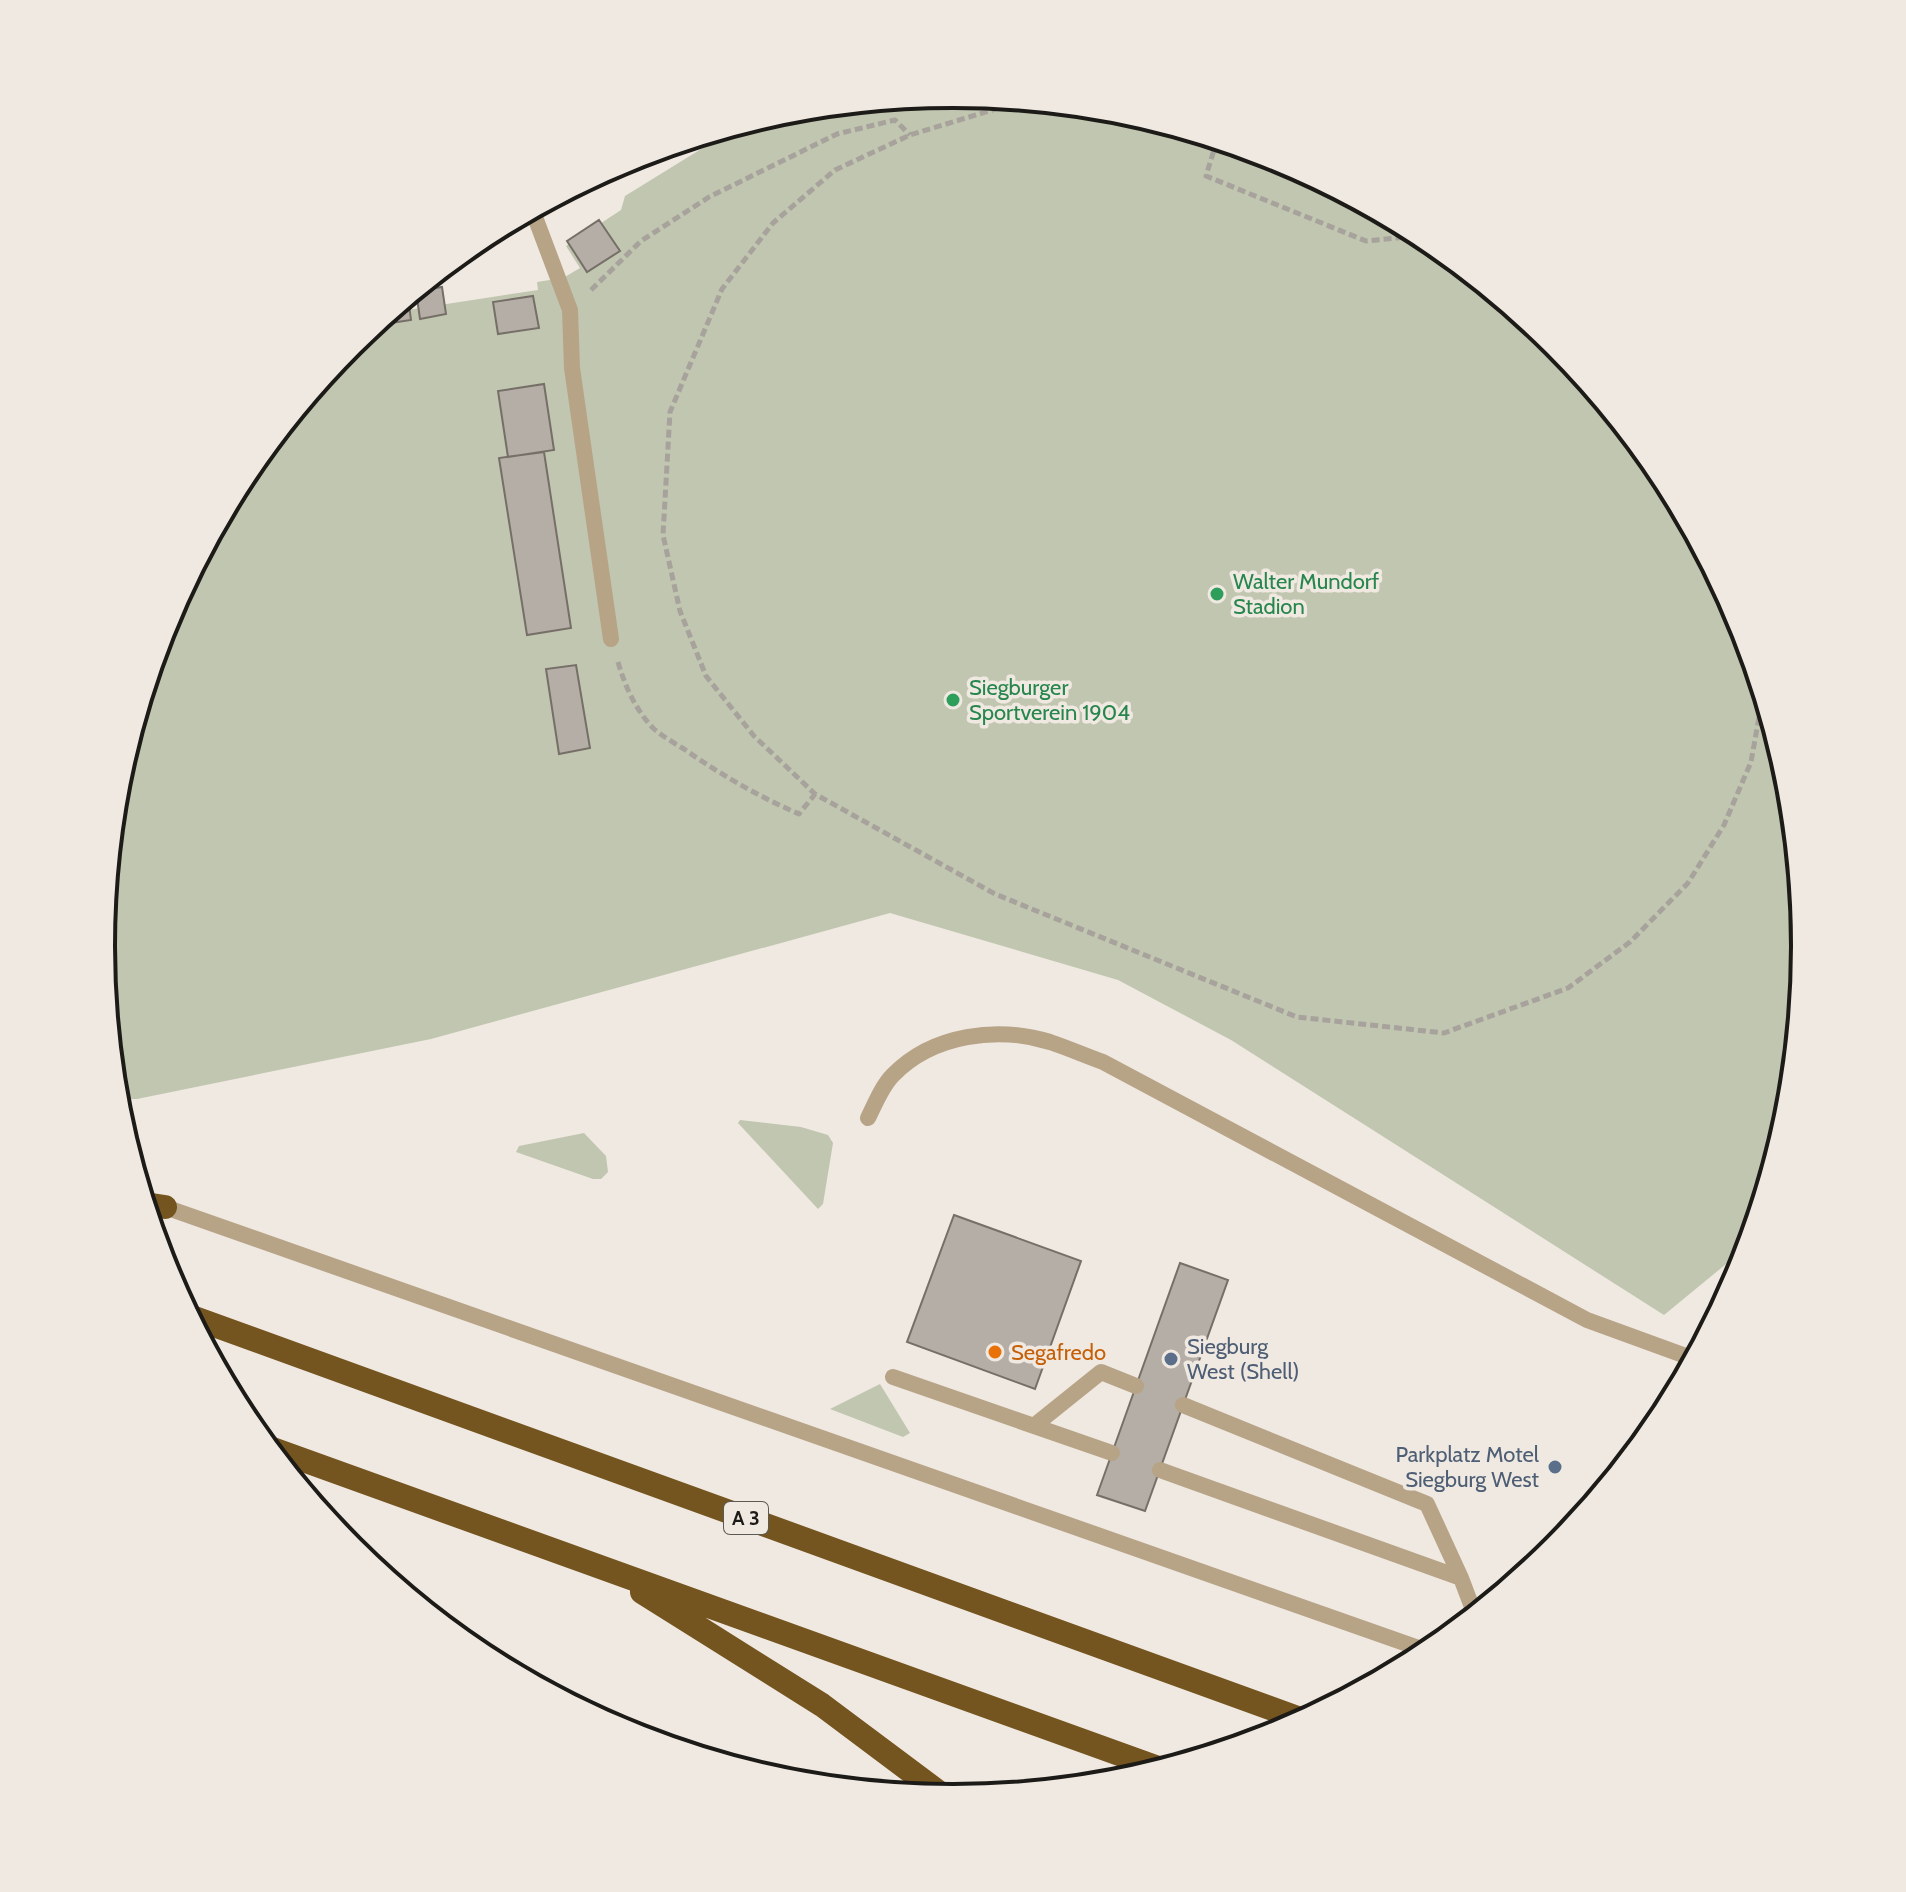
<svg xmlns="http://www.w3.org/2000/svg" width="1906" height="1892" font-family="Cabin,sans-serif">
<rect width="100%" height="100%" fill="#f0e9e1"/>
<path fill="#c1c6b0" d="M 953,94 L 1120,110 L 1279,159 L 1427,238 L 1556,344 L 1662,473 L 1740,620 L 1789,780 L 1805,946 L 1789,1113 L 1748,1246 L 1664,1315 L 1231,1040 L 1118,980 L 890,913 L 431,1039 L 137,1099 L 116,1099 L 101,946 L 117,779 L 166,620 L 245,472 L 351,343 L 388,313 L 538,290 L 537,282 L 563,278 L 580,268 L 566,246 L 621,210 L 625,196 L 740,125 L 787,110 Z
M 740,1120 L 801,1127 L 828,1135 L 833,1143 L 823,1204 L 818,1209 L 738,1123 Z
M 584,1133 L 606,1156 L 608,1172 L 601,1179 L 593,1179 L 516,1152 L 519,1146 Z
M 880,1384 L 910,1433 L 903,1437 L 830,1409 Z"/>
<path fill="#b5aea7" stroke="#766f68" stroke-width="2" d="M 599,220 L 620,251 L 587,272 L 567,241 Z
M 442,287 L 446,314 L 420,319 L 416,291 Z
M 533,296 L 539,328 L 498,334 L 493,302 Z
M 408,297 L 411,320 L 384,324 L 383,317 Z
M 544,384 L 554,450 L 508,457 L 498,391 Z
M 544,452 L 571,628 L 527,635 L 499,458 Z
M 576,665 L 590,748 L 559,754 L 546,669 Z
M 954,1215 L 1081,1261 L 1035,1389 L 907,1342 Z
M 1180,1263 L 1228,1280 L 1145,1511 L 1097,1495 Z"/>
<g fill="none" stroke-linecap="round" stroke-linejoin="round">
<path stroke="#a7a29b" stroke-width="5" stroke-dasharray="8 4" stroke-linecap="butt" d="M 1022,101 L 910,135 L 835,170 L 773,223 L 722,289 L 670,412 L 663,535 L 680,611 L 706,676 L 754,736 L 815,794 L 995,894 L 1297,1017 L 1444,1033 L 1568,988 L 1630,942 L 1688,883 L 1724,825 L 1751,762 L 1763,695
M 1075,106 L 1135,115
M 1217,140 L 1206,176 L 1366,241 L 1417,236 L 1438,247
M 591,290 L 641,241 L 709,197 L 837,134 L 895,120 L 910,135
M 618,662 C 625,686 635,709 653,728 C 662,736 674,743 684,749 C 721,775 758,796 799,814 L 815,794"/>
<path stroke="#b7a487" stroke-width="16" d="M 532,209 L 570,310 L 572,368 L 611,639
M 868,1118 C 875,1104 882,1086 893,1075 C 933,1034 998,1026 1050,1042 C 1068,1048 1086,1056 1103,1062 L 1587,1320 L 1694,1359
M 165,1207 L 1430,1652
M 893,1377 L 1112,1453
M 1183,1405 L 1427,1504 L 1461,1578 L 1475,1615
M 1035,1425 L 1101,1372 L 1136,1386
M 1160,1470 L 1461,1578"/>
<path stroke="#74541f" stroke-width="24" d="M 145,1204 L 165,1207
M 189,1316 L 1303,1720
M 267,1447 L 1161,1769
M 642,1592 L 822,1705 L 945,1797"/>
</g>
<g fill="#2e9e5b" stroke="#f0e9e1" stroke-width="3">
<circle cx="1217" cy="594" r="8"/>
<circle cx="953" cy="700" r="8"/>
</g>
<circle fill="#e8710a" stroke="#f0e9e1" stroke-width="3" cx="995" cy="1352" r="8"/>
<g fill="#5c6f8a" stroke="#f0e9e1" stroke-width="3">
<circle cx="1171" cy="1359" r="8"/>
<circle cx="1555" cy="1467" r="8"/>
</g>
<g text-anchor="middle" stroke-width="7" stroke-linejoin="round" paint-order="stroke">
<rect fill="#f0e9e1" stroke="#5c5954" stroke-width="2" x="724" y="1502" width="44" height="32" rx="6"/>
<g font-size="20" font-weight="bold" fill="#1d1b18">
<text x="746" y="1525">A 3</text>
</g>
<g font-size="22" fill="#27864d" stroke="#f0e9e1" text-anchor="start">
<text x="1233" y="589">Walter Mundorf<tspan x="1233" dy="25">Stadion</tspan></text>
<text x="969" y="695">Siegburger<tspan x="969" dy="25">Sportverein 1904</tspan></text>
</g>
<g font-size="22" fill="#4e5e75" stroke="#f0e9e1" text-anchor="start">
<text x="1187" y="1354">Siegburg<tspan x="1187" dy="25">West (Shell)</tspan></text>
<text x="1539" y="1462" text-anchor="end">Parkplatz Motel<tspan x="1539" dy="25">Siegburg West</tspan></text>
</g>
<g font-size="22" fill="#c56008" stroke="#f0e9e1" text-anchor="start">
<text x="1011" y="1360">Segafredo</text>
</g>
</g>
<path d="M0 0H1906V1892H0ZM115 946a838 838 0 1 1 1676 0a838 838 0 1 1-1676 0Z" fill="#f0e9e1" fill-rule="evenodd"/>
<path fill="none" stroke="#1d1b18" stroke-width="4" d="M115 946a838 838 0 1 1 1676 0a838 838 0 1 1-1676 0Z"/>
</svg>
